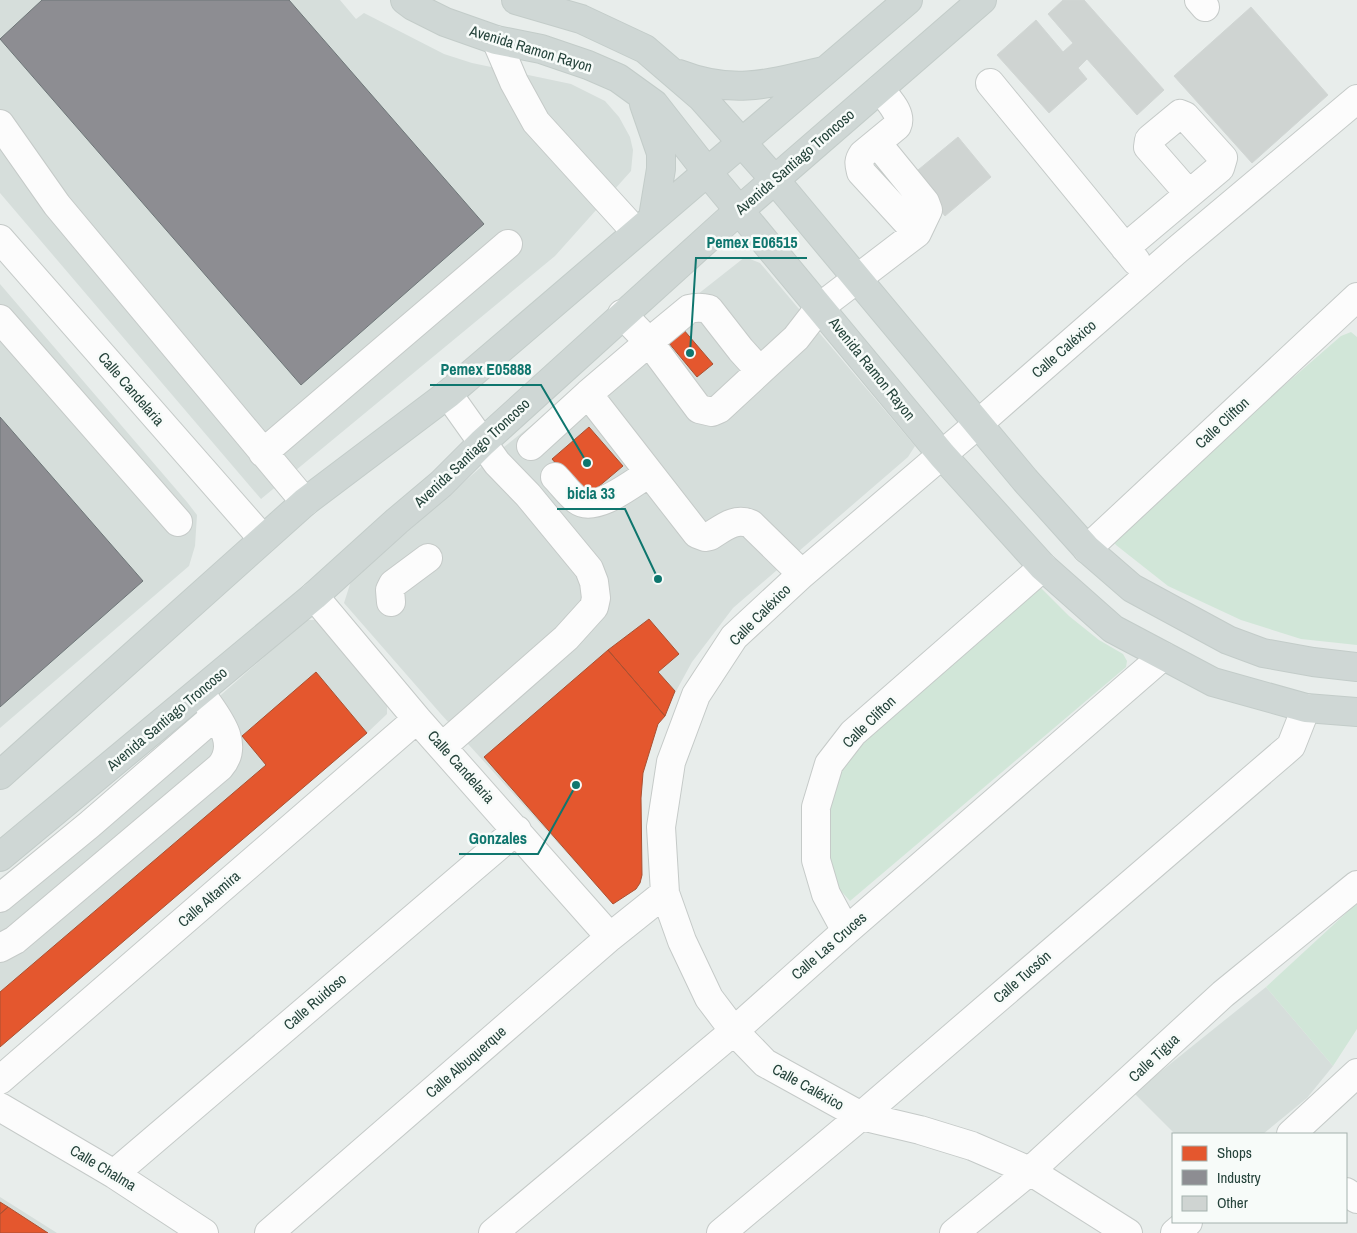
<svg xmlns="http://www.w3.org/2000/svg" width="1357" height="1233" font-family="'Archivo Narrow',sans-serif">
<rect width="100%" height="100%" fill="#e8edeb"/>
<path fill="#d6dedb" d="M 0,0 L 340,0 L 356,19 L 364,13 L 444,54 L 472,63 L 571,84 L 605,101 L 619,117 L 630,137 L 633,150 L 631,171 L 555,256 L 261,499 L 0,193 Z
M 745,257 L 760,263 L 915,446 L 908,457 L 733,608 L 692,662 L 658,724 L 643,773 L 641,798 L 642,875 L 640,883 L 636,889 L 613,904 L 440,713 L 344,603 L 351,581 L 504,447 Z
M 0,284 L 187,502 L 197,515 L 195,546 L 189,566 L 0,728 Z
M 306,620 L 319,620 L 387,705 L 387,714 L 367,733 L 0,1047 L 0,890 Z
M 1266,987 L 1333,1066 L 1307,1098 L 1263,1134 L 1175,1134 L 1134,1093 Z
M 0,1197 L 57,1233 L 0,1233 Z"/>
<path fill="#d1e6d8" d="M 1351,332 L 1357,337 L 1357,645 L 1301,639 L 1241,620 L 1168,586 L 1116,545 L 1110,537 L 1341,336 Z
M 1041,588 L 1069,616 L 1099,640 L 1123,654 L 1127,661 L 1126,667 L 850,901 L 833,882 L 824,845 L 833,781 L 851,752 L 1003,616 Z
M 1357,903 L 1357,1029 L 1333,1066 L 1266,987 Z"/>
<path fill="#e4572e" stroke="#aa5132" d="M 683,329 L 713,364 L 697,377 L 668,342 Z
M 589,427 L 623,466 L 585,498 L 552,459 Z
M 649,619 L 679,654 L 658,672 L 675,691 L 665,716 L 608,650 Z
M 608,650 L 665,716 L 658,724 L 643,773 L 641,798 L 642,875 L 640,883 L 636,889 L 613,904 L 484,757 Z
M 316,672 L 367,733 L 0,1047 L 0,992 L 266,765 L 242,736 Z
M 0,1202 L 8,1207 L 0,1214 Z
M 8,1207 L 48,1233 L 0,1233 L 0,1214 Z"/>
<path fill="#8d8d92" stroke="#6e7678" d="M 42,0 L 289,0 L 484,224 L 301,385 L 0,39 Z
M 0,417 L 143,581 L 0,707 Z"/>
<path fill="#cfd4d2" stroke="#d1d6d4" d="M 1063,0 L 1084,0 L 1164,90 L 1137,115 L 1087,59 L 1078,68 L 1087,79 L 1049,113 L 997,55 L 1036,20 L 1063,52 L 1073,43 L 1048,14 Z
M 1251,7 L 1328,95 L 1252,163 L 1174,76 Z
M 958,137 L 991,177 L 945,216 L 912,175 Z"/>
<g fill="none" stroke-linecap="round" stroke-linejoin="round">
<g stroke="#c5cac8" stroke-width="30">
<path id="minor" d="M 1199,0 L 1205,7
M 496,40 L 514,82 L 536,122 L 636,232
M 990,83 L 1136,261
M 0,124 L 57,205 L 305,502
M 877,143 L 925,202 L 928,210 L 917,233
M 0,239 L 263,539
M 1125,248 L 1220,168 L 1223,158 L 1185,116 L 1180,114 L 1151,138 L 1149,140 L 1148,147 L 1189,194
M 0,319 L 178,522
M 760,371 L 719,409 L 712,412 L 699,409 L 649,342 L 689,309 C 696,307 701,307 709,309 L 741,350 L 760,371 L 796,338 L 820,307 L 917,233 L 861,172 C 859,164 858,161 863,154 L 897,126 C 903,113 887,99 880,89
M 588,394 L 697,534 L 705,537 L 710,536 C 723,528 735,517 751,524 L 802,574
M 531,446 L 588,394 L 649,342 L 622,314
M 263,453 L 508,244
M 555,477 C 562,484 569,494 577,500 C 595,514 633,483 649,473
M 1087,549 L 1357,297
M 314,596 L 417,719 L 610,937
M 391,602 L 390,590 L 393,584 L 428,558
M 443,746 L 566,638 L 594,607 L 596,598 L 594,582 L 589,569 L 528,495 L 497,463 L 448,394
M 0,898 L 89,825 L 215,716
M 846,931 L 826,894 L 816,860 L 816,807 L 829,764 L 853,733 L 1043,567
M 0,948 L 15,940 L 220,767 C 242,742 214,714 200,692
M 0,1080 L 417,719
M 0,1107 L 114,1174 L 204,1233
M 1291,1134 L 1357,1073
M 114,1174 L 517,830
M 1346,1192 L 1357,1199
M 269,1233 L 610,937 L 665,893
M 493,1233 L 734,1031 L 846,931 L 1163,656
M 721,1233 L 861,1116 L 1291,746 L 1306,708
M 954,1233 L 1030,1171 L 1223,994 L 1357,885
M 1128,1233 L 1030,1171 L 972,1146 L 920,1130 L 861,1116 L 765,1063 L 734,1031 L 709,998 L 682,941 L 665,893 L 661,827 L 671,762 L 696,695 L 734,637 L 802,574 L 978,424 L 1177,250 L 1357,99
M 1175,1233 L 1188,1222"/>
</g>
<g stroke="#c3ccc9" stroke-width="30">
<path id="major" d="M 405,0 L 413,6 L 445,22 L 496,40 L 541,49 L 588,65 L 618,78 L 654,104 L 708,173 L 942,455 L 1043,567 L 1113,629 L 1213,682 L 1306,708 L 1357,712
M 516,0 L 581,19 L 645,49 L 702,98 L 775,180 L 1025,480 L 1087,549 L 1132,588 L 1228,640 L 1263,653 L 1313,662 L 1357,667
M 679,74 C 733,95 769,84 823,71
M 644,104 L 661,153 L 661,169 L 653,217
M 0,775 L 305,502 L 448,394 L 908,0
M 0,857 L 314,596 L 397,521 L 441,484 L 482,443 L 726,222 L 982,0"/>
</g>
<use href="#minor" stroke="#fcfcfc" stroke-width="28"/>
<use href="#major" stroke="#cfd7d5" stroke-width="28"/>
</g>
<g text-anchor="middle" stroke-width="5" stroke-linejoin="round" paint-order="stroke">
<g font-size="15" fill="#24423a" stroke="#f7fbf9">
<text transform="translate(531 49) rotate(17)" y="5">Avenida Ramon Rayon</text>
<text transform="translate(795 162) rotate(-41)" y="5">Avenida Santiago Troncoso</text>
<text transform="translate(1064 349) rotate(-41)" y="5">Calle Caléxico</text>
<text transform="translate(872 369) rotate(51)" y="5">Avenida Ramon Rayon</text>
<text transform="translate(131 389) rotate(49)" y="5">Calle Candelaria</text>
<text transform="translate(1222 423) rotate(-43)" y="5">Calle Clifton</text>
<text transform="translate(472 453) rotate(-43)" y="5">Avenida Santiago Troncoso</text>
<text transform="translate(760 615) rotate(-45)" y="5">Calle Caléxico</text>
<text transform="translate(167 719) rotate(-40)" y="5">Avenida Santiago Troncoso</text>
<text transform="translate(869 722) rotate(-44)" y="5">Calle Clifton</text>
<text transform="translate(461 767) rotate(48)" y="5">Calle Candelaria</text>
<text transform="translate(209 899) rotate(-41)" y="5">Calle Altamira</text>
<text transform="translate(829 946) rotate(-41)" y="5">Calle Las Cruces</text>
<text transform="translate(1022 977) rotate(-41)" y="5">Calle Tucsón</text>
<text transform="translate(315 1002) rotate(-41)" y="5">Calle Ruidoso</text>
<text transform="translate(1154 1058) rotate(-43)" y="5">Calle Tigua</text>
<text transform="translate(466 1062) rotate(-41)" y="5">Calle Albuquerque</text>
<text transform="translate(808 1087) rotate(29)" y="5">Calle Caléxico</text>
<text transform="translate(103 1168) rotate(31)" y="5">Calle Chalma</text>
</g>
</g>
<path fill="none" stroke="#0f766e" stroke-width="2" d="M690 353L696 258H807M587 463L541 385H430M658 579L625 509H557M576 785L538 854H459"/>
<g fill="#0f766e" stroke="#f7fbf9" stroke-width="2">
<circle cx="690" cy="353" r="5"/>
<circle cx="587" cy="463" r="5"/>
<circle cx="658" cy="579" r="5"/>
<circle cx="576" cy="785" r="5"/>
</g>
<g font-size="16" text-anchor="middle" font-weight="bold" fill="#0f766e" stroke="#f7fbf9" stroke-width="5" stroke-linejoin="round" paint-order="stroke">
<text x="752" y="248">Pemex E06515</text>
<text x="486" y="375">Pemex E05888</text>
<text x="591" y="499">bicla 33</text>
<text x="498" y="844">Gonzales</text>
</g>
<rect x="1172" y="1133" width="175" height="90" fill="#f7fbf9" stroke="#a3b1ad"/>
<rect x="1182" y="1146" width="25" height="15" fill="#e4572e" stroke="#a3b1ad"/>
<text x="1217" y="1158" font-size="15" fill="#24423a">Shops</text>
<rect x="1182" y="1170" width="25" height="15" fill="#8d8d92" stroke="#a3b1ad"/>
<text x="1217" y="1183" font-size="15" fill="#24423a">Industry</text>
<rect x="1182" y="1196" width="25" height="15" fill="#cfd4d2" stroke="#a3b1ad"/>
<text x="1217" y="1208" font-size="15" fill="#24423a">Other</text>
</svg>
